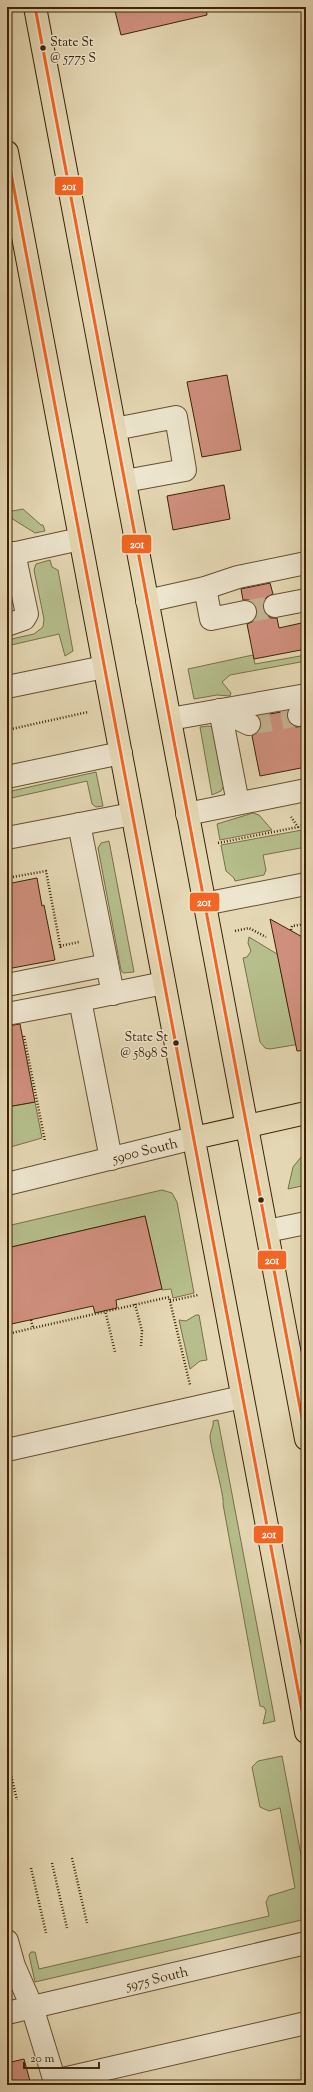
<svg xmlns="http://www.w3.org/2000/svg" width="313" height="2092" font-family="'Sorts Mill Goudy',serif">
<rect width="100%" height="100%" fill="#e4d7b3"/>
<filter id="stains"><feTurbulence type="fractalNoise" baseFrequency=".005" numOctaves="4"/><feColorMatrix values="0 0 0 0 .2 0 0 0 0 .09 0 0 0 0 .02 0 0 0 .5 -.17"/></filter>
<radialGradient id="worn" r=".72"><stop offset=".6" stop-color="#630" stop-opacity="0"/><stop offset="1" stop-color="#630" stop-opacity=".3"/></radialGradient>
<path fill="#b5be8c" stroke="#797048" d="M 23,509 L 41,525 L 43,525 L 45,531 L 35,533 L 11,518 L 7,519 L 7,512 Z
M 50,560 L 52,567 L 58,570 L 73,651 L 65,656 L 59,634 L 7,646 L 7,640 L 34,634 L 43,627 L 44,619 L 34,570 L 36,564 Z
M 253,655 L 255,664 L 306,655 L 306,661 L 230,675 L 222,682 L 231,693 L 230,696 L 217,695 L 194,699 L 188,669 Z
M 208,726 L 213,727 L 225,784 L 221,791 L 212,795 L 200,727 Z
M 96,772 L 103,806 L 96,807 L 92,804 L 87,781 L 7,799 L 7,792 Z
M 253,813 L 259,815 L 272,830 L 220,840 L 217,824 Z
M 306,823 L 306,847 L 263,855 L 266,870 L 264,875 L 235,881 L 234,878 L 226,871 L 221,845 L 302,830 L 301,824 Z
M 109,841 L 134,972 L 123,973 L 121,970 L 98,848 L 101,843 Z
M 249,937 L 282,957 L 281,972 L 290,1016 L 306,1043 L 270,1049 L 265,1048 L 260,1042 L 243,958 L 247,957 L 251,951 L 248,943 Z
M 35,1102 L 42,1138 L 7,1148 L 7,1107 Z
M 306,1151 L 306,1185 L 288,1189 L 293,1167 Z
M 162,1190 L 172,1193 L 177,1202 L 194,1293 L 173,1298 L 171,1289 L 162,1290 L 145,1216 L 7,1248 L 7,1226 Z
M 196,1315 L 199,1315 L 207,1360 L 200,1361 L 190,1369 L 179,1320 L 186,1321 Z
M 218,1420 L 275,1721 L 263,1724 L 266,1711 L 264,1707 L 260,1706 L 223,1504 C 225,1498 211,1450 210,1437 C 210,1431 214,1427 213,1421 Z
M 282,1756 L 306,1881 L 306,1919 L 35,1982 L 29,1955 L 31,1952 L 35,1952 L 39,1969 L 269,1916 L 266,1902 L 269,1896 L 295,1888 L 280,1808 L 269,1811 L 260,1807 L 252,1767 L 258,1761 Z"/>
<path fill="#cf8f7d" stroke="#3d2303" d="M 114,7 L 206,7 L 207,15 L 121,35 Z
M 227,375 L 241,450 L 202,457 L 187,382 Z
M 224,485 L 230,519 L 173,530 L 167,496 Z
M 270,583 L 273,594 L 267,597 L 263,602 L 263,608 L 265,614 L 271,618 L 277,618 L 279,628 L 306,622 L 306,649 L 254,659 L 247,624 L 254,621 L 257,616 L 257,610 L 254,603 L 249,600 L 243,600 L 241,589 Z
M 287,711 L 287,718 L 291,724 L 296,727 L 306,726 L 306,767 L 260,776 L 252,736 L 260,729 L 261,723 L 258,716 Z
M 37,878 L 42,906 L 44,905 L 55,960 L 7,969 L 7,884 Z
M 270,919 L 306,939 L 306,1050 L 297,1051 Z
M 20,1024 L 35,1102 L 7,1107 L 7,1026 Z
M 145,1216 L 162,1289 L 116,1300 L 117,1308 L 95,1313 L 93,1306 L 7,1325 L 7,1248 Z
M 24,2059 L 31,2085 L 7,2085 L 7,2063 Z"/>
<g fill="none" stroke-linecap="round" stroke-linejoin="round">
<path stroke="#c3b390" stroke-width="22" stroke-dasharray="22 11" stroke-linecap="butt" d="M 245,612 L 275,606
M 249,724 L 299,715"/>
<g stroke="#67502f" stroke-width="24">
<g id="minor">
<path d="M 115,429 L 176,417 L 185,470 L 125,481"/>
<path d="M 7,555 L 80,539"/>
<path d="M 205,588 L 211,619 L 245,612"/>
<path d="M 147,601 L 205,588 L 238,577 L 306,563"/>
<path d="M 275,606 L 306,600"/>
<path d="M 7,625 L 24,619 L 27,614 L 14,553"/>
<path d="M 7,687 L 104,667"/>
<path d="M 220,710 L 238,803"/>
<path d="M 220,710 L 249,724"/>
<path d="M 299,715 L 306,713"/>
<path d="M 170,719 L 306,695"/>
<path d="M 7,777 L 121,753"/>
<path d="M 187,814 L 306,790"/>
<path d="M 79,824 L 113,994"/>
<path d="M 7,838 L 132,814"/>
<path d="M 204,904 L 306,884"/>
<path d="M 7,985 L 107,965"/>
<path d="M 7,1014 L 80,1000"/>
<path d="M 111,1159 L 80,1000 L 164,983"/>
<path id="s1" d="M 7,1184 L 194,1138"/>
<path d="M 267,1231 L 306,1223"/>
<path d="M 7,1450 L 242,1397"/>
<path d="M 7,1941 L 14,1966 L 32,2007 L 56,2085"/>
<path id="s2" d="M 7,2013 L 306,1943"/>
<path d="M 54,2081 L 306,2023"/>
</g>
</g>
<g stroke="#3d2303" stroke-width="24">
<path id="major" d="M 35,7 L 306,1439
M 7,152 L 306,1732
M 194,1138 L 306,1113"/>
</g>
<path stroke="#3d2303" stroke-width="2.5" stroke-dasharray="1 2" stroke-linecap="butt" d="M 7,730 L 88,712
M 218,843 L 298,827 L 291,817
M 7,878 L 46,871 L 61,950
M 291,930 L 292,926 L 306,924
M 235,931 L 249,928 L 266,937
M 60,946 L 79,942
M 24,1036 L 45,1141
M 170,1301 L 198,1295
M 135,1304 L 142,1331 L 141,1346
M 105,1310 L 115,1352
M 31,1320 L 33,1328
M 7,1334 L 169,1297 L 190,1385
M 7,1759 L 17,1800
M 72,1858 L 87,1923
M 52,1863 L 67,1928
M 31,1868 L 46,1933"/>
<use href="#minor" stroke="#ede5ce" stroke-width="22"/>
<use href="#major" stroke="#e4d7b3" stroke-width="22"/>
<g stroke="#ede5ce" stroke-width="6">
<path id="bus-1" d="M 35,7 L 306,1439
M 7,152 L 306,1732"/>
</g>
<use href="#bus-1" stroke="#f26522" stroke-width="3"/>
</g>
<g fill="#3d2303" stroke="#ede5ce" stroke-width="1.5">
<circle cx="43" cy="48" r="3.5"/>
<circle cx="176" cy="1043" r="3.5"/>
<circle cx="261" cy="1200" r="3.5"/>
</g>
<g text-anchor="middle" stroke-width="3" stroke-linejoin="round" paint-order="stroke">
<g font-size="13" fill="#3d2303" stroke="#ede5ce" text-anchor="start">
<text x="50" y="46">State St<tspan x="50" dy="16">@ 5775 S</tspan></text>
<text x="168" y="1041" text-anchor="end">State St<tspan x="168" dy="16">@ 5898 S</tspan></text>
</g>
<g font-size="14" fill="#3d2303" stroke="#ede5ce">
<text dy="5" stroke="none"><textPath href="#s1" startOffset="142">5900 South</textPath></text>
<text dy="5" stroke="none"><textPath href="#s2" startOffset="154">5975 South</textPath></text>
</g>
</g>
<g stroke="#ede5ce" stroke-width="1.5">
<rect x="54" y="176" width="30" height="20" rx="4" fill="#f26522"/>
<rect x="121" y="534" width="31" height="20" rx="4" fill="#f26522"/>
<rect x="189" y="892" width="31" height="20" rx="4" fill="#f26522"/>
<rect x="257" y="1250" width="30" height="20" rx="4" fill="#f26522"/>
<rect x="253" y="1525" width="31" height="19" rx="4" fill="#f26522"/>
</g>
<g font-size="11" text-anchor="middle" font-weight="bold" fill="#fff">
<text x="69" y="190">201</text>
<text x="137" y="548">201</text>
<text x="204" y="906">201</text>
<text x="272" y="1264">201</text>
<text x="269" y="1538">201</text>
</g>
<rect width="313" height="2092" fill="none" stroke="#e4d7b3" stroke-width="24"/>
<rect x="8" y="8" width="297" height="2076" fill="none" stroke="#3d2303" stroke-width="2"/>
<rect x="12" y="12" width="289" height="2068" fill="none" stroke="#3d2303"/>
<path d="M24 2062v6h75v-6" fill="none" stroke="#3d2303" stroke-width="2"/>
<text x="30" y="2062" font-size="12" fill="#3d2303" stroke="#ede5ce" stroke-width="3" paint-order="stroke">20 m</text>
<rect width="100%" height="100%" filter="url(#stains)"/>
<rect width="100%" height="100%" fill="url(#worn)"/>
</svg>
